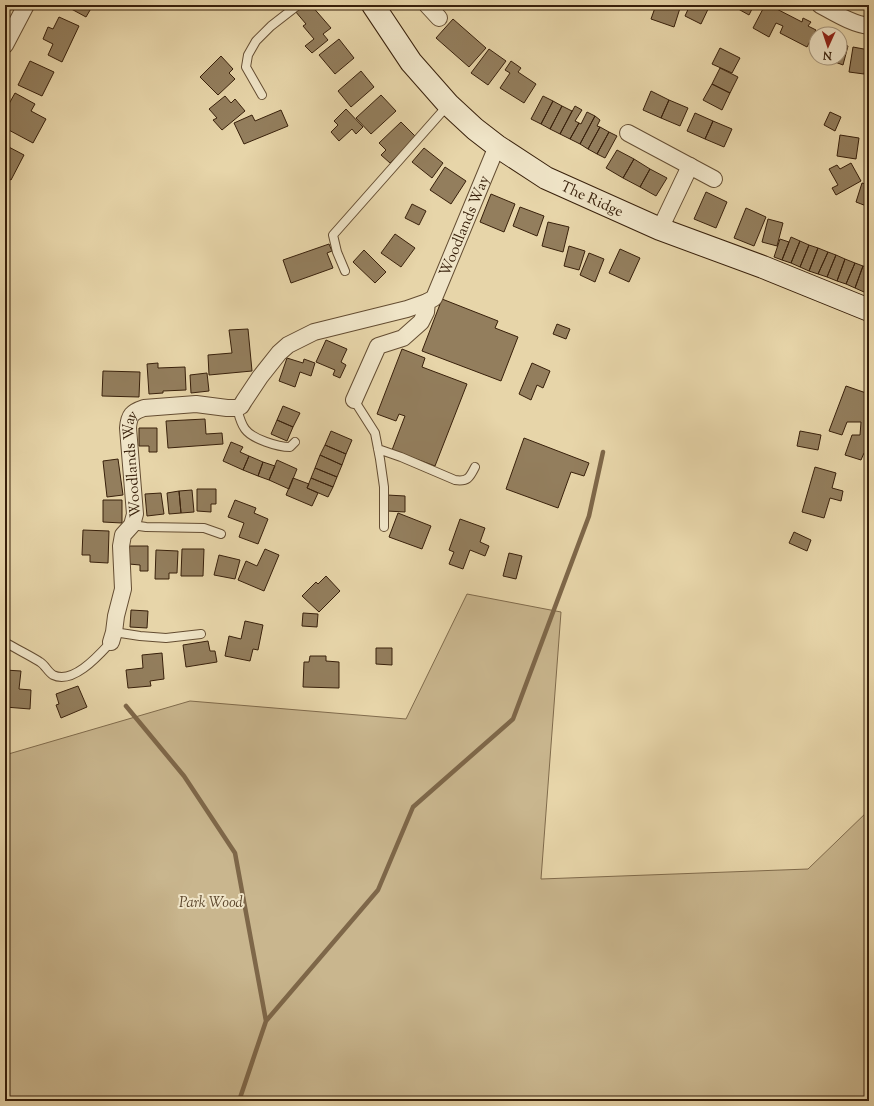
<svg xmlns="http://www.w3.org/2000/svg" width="874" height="1106" font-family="'Sorts Mill Goudy',serif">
<rect width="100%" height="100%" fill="#e7d5a9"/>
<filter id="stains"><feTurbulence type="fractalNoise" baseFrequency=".005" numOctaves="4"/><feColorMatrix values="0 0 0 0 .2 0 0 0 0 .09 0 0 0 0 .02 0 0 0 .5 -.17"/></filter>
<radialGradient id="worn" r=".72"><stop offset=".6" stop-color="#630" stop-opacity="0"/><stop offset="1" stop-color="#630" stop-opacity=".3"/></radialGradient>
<path fill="#c9b68e" stroke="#806b4c" d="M 467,594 L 561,612 L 541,879 L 808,869 L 869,810 L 869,1101 L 5,1101 L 5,755 L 190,701 L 406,719 Z"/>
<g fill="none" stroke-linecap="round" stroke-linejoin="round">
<path stroke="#7e6749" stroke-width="4.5" d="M 126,706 L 184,776 L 235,853 L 266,1021
M 239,1101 L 266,1021 L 378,890 L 413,807 L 513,719 L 589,516 L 603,452"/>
</g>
<path fill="#937e5d" stroke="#38200b" d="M 64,5 L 93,5 L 86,17 Z
M 302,5 L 311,5 L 331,28 L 323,34 L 328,40 L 312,53 L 305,46 L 314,39 L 303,26 L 306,24 L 295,11 Z
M 656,5 L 681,5 L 674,27 L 651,19 Z
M 690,5 L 710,5 L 701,24 L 685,16 Z
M 731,5 L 754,5 L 749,15 Z
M 765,5 L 769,5 L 802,22 L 803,18 L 811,22 L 808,26 L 816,30 L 807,47 L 780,33 L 783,26 L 776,23 L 769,37 L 753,28 Z
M 59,17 L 79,26 L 62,62 L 48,55 L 53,44 L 43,39 L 48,27 L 53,29 Z
M 453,19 L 486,48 L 469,67 L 436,38 Z
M 816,38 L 816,53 L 810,49 Z
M 339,39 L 354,58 L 335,74 L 319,55 Z
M 841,44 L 848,46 L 843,65 L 835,62 L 836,58 L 840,58 Z
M 853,47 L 869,50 L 869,70 L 865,69 L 864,74 L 849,72 Z
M 720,48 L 740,58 L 732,73 L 712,64 Z
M 489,49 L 506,61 L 488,85 L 471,73 Z
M 221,56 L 233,69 L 229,73 L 235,79 L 218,95 L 200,77 Z
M 30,61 L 54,72 L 42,96 L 18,85 Z
M 511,61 L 521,68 L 518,72 L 536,84 L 524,103 L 500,88 L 510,73 L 505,70 Z
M 720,68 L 738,77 L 730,93 L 712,84 Z
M 361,71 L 374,87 L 351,107 L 338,91 Z
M 712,84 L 730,93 L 722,110 L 703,100 Z
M 651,91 L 669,100 L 661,118 L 643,110 Z
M 15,93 L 35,104 L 31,111 L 46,119 L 33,143 L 5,128 L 5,111 Z
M 381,95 L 396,111 L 371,134 L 356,118 Z
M 225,96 L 231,103 L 235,99 L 245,111 L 222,130 L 213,120 L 217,118 L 209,109 Z
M 543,96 L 553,101 L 541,124 L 531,119 Z
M 669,100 L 688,108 L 680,126 L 661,118 Z
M 553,101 L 562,106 L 550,129 L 541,124 Z
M 562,106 L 572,111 L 560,134 L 550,129 Z
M 575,106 L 582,110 L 575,121 L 579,123 L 570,139 L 560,134 Z
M 346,109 L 363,127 L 356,134 L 352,129 L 339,141 L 331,132 L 338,125 L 334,121 Z
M 281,110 L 288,126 L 244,144 L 234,123 L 252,115 L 255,121 Z
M 587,112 L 595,116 L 580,144 L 570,139 L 579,123 L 581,124 Z
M 830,112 L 841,117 L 835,131 L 824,125 Z
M 695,113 L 713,121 L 705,139 L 687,131 Z
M 595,116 L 600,120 L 597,126 L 600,127 L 588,149 L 580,144 Z
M 713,121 L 732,129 L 724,147 L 705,139 Z
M 401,122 L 416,137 L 390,163 L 381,155 L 386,150 L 379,143 Z
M 600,127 L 609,132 L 597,154 L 588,149 Z
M 609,132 L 617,136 L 605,158 L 597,154 Z
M 840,135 L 859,138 L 856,159 L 837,156 Z
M 5,145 L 24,155 L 11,180 L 5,177 Z
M 424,148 L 443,163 L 432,178 L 412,162 Z
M 617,150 L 634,159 L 623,178 L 606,168 Z
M 634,159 L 650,169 L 640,187 L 623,178 Z
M 851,163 L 861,181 L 836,195 L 832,188 L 838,185 L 829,169 L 837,165 L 840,169 Z
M 445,167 L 466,181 L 451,204 L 430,190 Z
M 650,169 L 667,178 L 656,196 L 640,187 Z
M 862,183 L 869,185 L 869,207 L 856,202 Z
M 706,192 L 727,202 L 716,228 L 694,219 Z
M 491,194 L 515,204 L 504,232 L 480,222 Z
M 412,204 L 426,211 L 419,225 L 405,218 Z
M 520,207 L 544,216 L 537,236 L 513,226 Z
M 746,208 L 766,217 L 754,246 L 734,238 Z
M 768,219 L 783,223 L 777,246 L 762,242 Z
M 548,222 L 569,227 L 563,252 L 542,246 Z
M 395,234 L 415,248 L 401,267 L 381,253 Z
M 791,237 L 800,241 L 791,263 L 782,260 Z
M 780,239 L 789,242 L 782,260 L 774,257 Z
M 800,241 L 809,245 L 800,267 L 791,263 Z
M 329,244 L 332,251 L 327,253 L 333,268 L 291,283 L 283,260 Z
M 809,245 L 818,248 L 809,271 L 800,267 Z
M 569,246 L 585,251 L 579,270 L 564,266 Z
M 818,248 L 828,252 L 818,274 L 809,271 Z
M 620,249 L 640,258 L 629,282 L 609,273 Z
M 364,250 L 386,272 L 375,283 L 353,262 Z
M 828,252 L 836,255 L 827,277 L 818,274 Z
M 589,253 L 604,259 L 595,282 L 580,275 Z
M 836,255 L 845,259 L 837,281 L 827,277 Z
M 845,259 L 855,263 L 846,284 L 837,281 Z
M 855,263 L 863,266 L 855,288 L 846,284 Z
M 863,266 L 869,268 L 869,280 L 864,292 L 855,288 Z
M 869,280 L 869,294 L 864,292 Z
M 442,299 L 498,321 L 495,328 L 518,337 L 501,381 L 422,351 Z
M 557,324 L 570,329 L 566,339 L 553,334 Z
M 248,329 L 252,371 L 209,375 L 208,355 L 232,353 L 229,330 Z
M 326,340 L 347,349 L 341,362 L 346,365 L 340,378 L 333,375 L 335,370 L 316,362 Z
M 402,349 L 425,358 L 422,367 L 467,384 L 435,466 L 392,450 L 405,416 L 399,414 L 396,421 L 377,414 Z
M 287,358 L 303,363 L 304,359 L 315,363 L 311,376 L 300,372 L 295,387 L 279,381 Z
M 158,363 L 158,368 L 185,367 L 186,390 L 163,391 L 163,393 L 149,394 L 147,364 Z
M 532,363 L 550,371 L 543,388 L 537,385 L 531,400 L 519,394 Z
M 103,371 L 140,372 L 139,397 L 102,396 Z
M 207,373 L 209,391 L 191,393 L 190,375 Z
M 846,386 L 869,394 L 867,402 L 869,402 L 869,455 L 864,453 L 861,460 L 845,455 L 852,435 L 860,435 L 861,422 L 847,422 L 842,435 L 829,431 Z
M 283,406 L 300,413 L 293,427 L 277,420 Z
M 205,419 L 206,434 L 222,433 L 223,444 L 168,448 L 166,421 Z
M 277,420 L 293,427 L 287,441 L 271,434 Z
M 139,428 L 157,428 L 157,452 L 149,452 L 149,446 L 139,446 Z
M 331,431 L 352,440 L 346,454 L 325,445 Z
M 800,431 L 821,435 L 818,450 L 797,446 Z
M 524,438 L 589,463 L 584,476 L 571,472 L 558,508 L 506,489 Z
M 231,442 L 243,447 L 240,452 L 249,456 L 243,470 L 223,461 Z
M 325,445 L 346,454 L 342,465 L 320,455 Z
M 320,455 L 342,465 L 337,477 L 315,468 Z
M 249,456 L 263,462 L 258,476 L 243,470 Z
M 118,459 L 123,495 L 107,497 L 103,461 Z
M 277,460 L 297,469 L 289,489 L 269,480 Z
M 263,462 L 275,466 L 269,480 L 258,476 Z
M 815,467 L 836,473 L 832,488 L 843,491 L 841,501 L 830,498 L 824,518 L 802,512 Z
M 315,468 L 337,477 L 333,487 L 311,478 Z
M 293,478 L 309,484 L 307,488 L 318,493 L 312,506 L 286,495 Z
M 311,478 L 333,487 L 328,497 L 307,488 Z
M 197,489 L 216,489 L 216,504 L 211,504 L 211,512 L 197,511 Z
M 192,490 L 194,512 L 181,513 L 179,491 Z
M 179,491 L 181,513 L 169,514 L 167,493 Z
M 161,493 L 164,514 L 147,516 L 145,494 Z
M 387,495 L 405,496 L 405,512 L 387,511 Z
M 103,500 L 122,500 L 122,523 L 103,522 Z
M 235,500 L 256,508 L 254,513 L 268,519 L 258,544 L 239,537 L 244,523 L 228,517 Z
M 398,513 L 431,526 L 422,549 L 389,537 Z
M 460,519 L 485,528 L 480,542 L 489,546 L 485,556 L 470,550 L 463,569 L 449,564 L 454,552 L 449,550 Z
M 83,530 L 109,531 L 108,563 L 90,562 L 90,555 L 82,555 Z
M 794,532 L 811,540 L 807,551 L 789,543 Z
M 129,546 L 148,546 L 148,571 L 140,571 L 140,565 L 129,564 Z
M 182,549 L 204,549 L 203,576 L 181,576 Z
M 265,549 L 279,555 L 264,591 L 238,580 L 246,561 L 257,566 Z
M 156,550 L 178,551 L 177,573 L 169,573 L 169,579 L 155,579 Z
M 509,553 L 522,556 L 516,579 L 503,576 Z
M 219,555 L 240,560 L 235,579 L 214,575 Z
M 326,576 L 340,591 L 319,612 L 302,596 L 316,582 L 318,584 Z
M 131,610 L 148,611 L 147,628 L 130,627 Z
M 303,613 L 318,614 L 317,627 L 302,626 Z
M 245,621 L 263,625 L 258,650 L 253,649 L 250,661 L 225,656 L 229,636 L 241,639 Z
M 208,641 L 210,651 L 215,651 L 217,662 L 186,667 L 183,645 Z
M 376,648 L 392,648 L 392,665 L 376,664 Z
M 162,653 L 164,679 L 150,681 L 151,686 L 128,688 L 126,670 L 143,668 L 142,655 Z
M 310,656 L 326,656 L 326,661 L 339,662 L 339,688 L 303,687 L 304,662 L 309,662 Z
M 5,670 L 21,671 L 19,689 L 31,690 L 30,709 L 5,707 Z
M 78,686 L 87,707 L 61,718 L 56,705 L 59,704 L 56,694 Z"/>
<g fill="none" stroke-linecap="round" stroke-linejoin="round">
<g stroke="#644d32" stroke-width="10">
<path id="lane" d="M 262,95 L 246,67 L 248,55 L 256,41 L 271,26 L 298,5
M 345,271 L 337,252 L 333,235 L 448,105
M 354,400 L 375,433 L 380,459 L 384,487 L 384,527
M 237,408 C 239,415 240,422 245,429 C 252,439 278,447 290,447 L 295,442
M 378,449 L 401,457 L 455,480 C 468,482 470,477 475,467
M 132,525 L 146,527 L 204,528 L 221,534
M 114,632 L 140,636 L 166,638 L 201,634
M 5,642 C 16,649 29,655 40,662 C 45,665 48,672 53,675 C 73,685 99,655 111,642"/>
</g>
<g stroke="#644d32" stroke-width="18">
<g id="street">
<path d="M 427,5 L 439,18"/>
<path d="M 820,5 C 835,13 852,24 869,26"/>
<path d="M 5,45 L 26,5"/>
<path d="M 628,133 L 714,179"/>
<path d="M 660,229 L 690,166"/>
<path id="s1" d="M 354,400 L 378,346 L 403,338 L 421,322 L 426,312 L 427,302 L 434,298 L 497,146"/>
<path id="s2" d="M 111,642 L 114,632 L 116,616 L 123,589 L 121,546 L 123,535 L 132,525 L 135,514 L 128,428 C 129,415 132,412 144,408 L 196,404 L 227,408 L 237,408 L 241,406 L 244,401 L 260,377 L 279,353 L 288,345 L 314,332 L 407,309 L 427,302"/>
</g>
</g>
<g stroke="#38200b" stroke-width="24">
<g id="secondary">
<path id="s3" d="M 373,5 L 411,62 L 448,104 L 475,129 L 497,146 L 546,178 L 660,229 L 763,267 L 869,310"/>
</g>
</g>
<use href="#lane" stroke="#efe4c7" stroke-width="8"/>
<use href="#street" stroke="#efe4c7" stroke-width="16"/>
<use href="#secondary" stroke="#efe4c7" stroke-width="22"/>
</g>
<g text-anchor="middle" stroke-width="4" stroke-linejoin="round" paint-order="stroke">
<g font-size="15" fill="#38200b" stroke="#efe4c7">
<text dy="5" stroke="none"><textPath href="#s3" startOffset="298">The Ridge</textPath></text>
<text dy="5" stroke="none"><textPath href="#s1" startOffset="217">Woodlands Way</textPath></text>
<text dy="5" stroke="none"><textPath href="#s2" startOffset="184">Woodlands Way</textPath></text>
</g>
<g font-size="15" font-style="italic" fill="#5c462c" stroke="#efe4c7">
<text x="211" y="907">Park Wood</text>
</g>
</g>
<rect width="874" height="1106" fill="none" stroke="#e7d5a9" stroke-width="20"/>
<rect x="6" y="6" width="862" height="1094" fill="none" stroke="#38200b" stroke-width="2"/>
<rect x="10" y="10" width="854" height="1086" fill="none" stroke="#38200b"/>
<g transform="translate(828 46) rotate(183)"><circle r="19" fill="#efe4c7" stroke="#a6967c"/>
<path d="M0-3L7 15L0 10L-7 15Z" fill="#8f2418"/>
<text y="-6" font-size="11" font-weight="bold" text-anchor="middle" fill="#38200b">N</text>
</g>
<rect width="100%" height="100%" filter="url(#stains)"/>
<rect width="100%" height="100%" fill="url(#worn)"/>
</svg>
